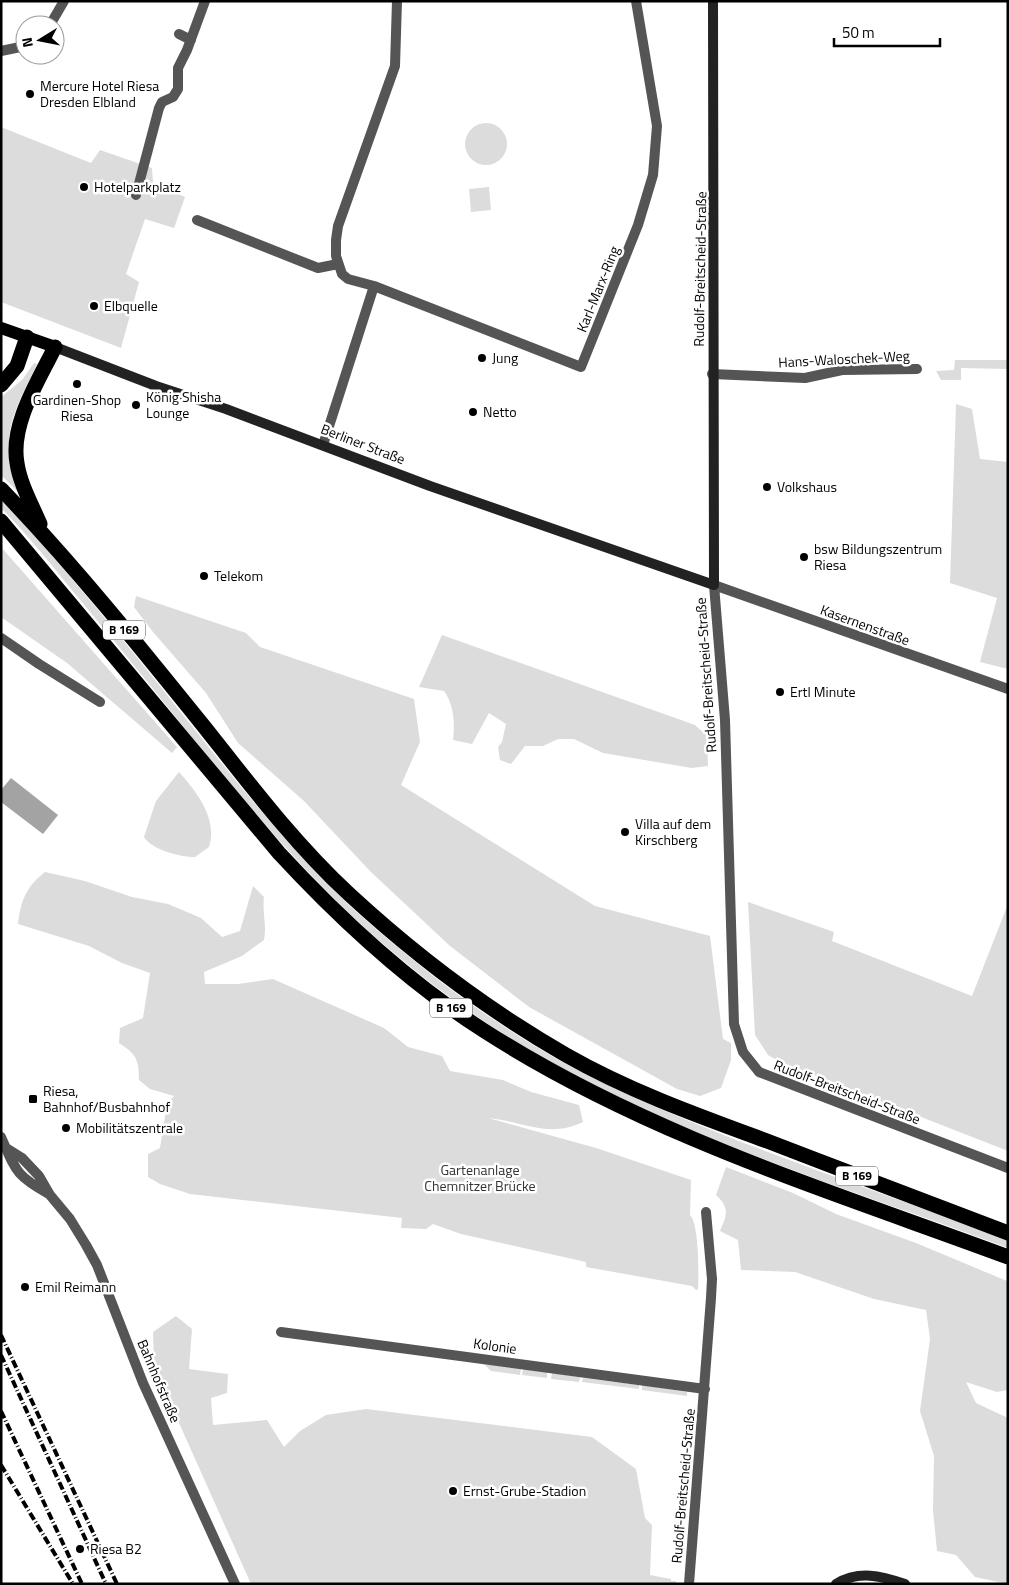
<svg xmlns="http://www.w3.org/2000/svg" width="1009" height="1585" font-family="'Titillium Web',sans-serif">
<rect width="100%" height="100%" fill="#fff"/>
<path fill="#dcdcdc" d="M465 144a21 21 0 1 1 42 0a21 21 0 1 1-42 0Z
M 1,127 L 91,163 L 100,150 L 152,168 L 153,183 L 185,197 L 174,228 L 145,219 L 126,274 L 139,282 L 121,348 L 1,302 Z
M 489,187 L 491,210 L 471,212 L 469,189 Z
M 955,360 L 1008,360 L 1008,369 L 961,368 L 961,380 L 941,380 L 936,371 L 954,370 Z
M 34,363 L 37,364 C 25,390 9,416 9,444 C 9,460 16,478 20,494 L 1,475 L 1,397 L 22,380 Z
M 956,404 L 972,409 L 980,459 L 1008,462 L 1008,669 L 980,662 L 997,598 L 950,583 Z
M 1,499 C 64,567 122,638 179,710 C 239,785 304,868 377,930 C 448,991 527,1048 612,1087 C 740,1147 876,1190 1008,1240 L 1008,1248 C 860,1193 706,1146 567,1071 C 471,1020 383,951 308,872 C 227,786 157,691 81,601 C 55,570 30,537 1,508 Z
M 1,547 L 177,747 L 172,753 L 67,663 L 1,617 Z
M 136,596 L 246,633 L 260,647 L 414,699 L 420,742 L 401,785 L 595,906 L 710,936 L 723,1039 L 731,1043 L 731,1060 L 721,1088 L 700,1096 L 677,1089 L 529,1007 L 450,946 L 371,872 L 304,801 L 238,743 L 206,693 L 153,632 L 134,607 Z
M 442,635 L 695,725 L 707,736 L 708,766 L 692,768 L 603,753 L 574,739 L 558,739 L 543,746 L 525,746 L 511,764 L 500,760 L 498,747 L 502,742 L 506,724 L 489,713 L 472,744 L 453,740 C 455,723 454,705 444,691 L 419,687 Z
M 179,772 C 197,792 218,819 209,847 L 195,857 C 180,857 152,850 144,837 L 156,801 Z
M 45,872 L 85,881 L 132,897 L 168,904 L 201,918 L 222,937 L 240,931 L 253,886 L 264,897 C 262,913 267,924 264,940 L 242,956 L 204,972 L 205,984 L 238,984 L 273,979 L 384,1028 L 408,1047 L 442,1056 L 450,1071 L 503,1080 L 531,1092 L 579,1105 L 583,1122 C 549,1139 522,1121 488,1118 L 596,1148 L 691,1180 L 690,1215 C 699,1223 699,1275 698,1289 L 696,1290 L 692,1286 L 586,1267 L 586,1262 L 461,1234 L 433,1224 L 426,1229 L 401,1228 L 402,1218 L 190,1194 L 160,1184 L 148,1177 L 148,1154 L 160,1148 L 167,1104 L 174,1096 L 150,1089 L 139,1080 C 139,1059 136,1054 119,1043 L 120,1028 L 143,1018 L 150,973 L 122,963 L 89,946 L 18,924 C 21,900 26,887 45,872 Z
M 748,902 L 834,932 L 832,941 L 972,996 L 1008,904 L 1008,1151 L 778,1061 L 768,1055 L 755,1035 Z
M 726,1167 L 793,1193 L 836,1214 L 916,1243 L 1007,1281 L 1008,1390 L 997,1392 L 966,1382 L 976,1403 L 1008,1418 L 1008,1584 L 975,1577 L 956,1555 L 937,1551 L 933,1510 L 934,1456 L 920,1411 L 930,1339 L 926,1310 L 874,1299 L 795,1272 L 741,1270 L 738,1240 L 720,1231 C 727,1215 730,1208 716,1195 Z
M 176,1316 L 192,1329 L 189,1369 L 228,1374 L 227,1393 L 211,1398 L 213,1425 L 267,1420 L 284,1447 L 300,1431 L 326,1415 L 366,1409 L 592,1437 L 636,1469 L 645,1518 L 652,1525 L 650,1575 L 671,1579 L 671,1581 L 676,1581 L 676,1584 L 251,1584 L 154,1367 L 153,1332 Z
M 484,1364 L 521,1369 L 520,1375 L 491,1371 Z
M 523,1369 L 547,1372 L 547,1378 L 522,1375 Z
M 552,1373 L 580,1377 L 579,1382 L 551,1379 Z
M 583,1378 L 639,1385 L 639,1389 L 582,1382 Z
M 642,1385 L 687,1392 L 687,1396 L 642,1390 Z"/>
<path fill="#a3a3a3" d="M 11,778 L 58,815 L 43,834 L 1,802 L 1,790 Z"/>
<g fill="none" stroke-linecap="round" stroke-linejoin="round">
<path stroke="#555" stroke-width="10" d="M 397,1 L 395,66 L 338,226 L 336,240 L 336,256 L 342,274 L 348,279 L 374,286 L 581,367 L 638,225 L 653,175 L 657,126 L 636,1
M 50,25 L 64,1
M 179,34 L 191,40
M 1,51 L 25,46
M 136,195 L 159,108 L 162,102 L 173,97 L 178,89 L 178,68 L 187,50 L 205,1
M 197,220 L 318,268 L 338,264
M 712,374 L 805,378 L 842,370 L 917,369
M 323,445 L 374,286
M 1,638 L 39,664 L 100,702
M 1008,689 L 714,585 L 725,720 L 734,1024 L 743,1052 L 759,1072 L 1008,1168
M 1,1137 C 16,1171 16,1176 49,1194
M 6,1148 L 22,1158 L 39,1176 L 50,1195 L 70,1219 L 86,1245 L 97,1265 L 143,1383 L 235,1584
M 281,1332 L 705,1389
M 689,1584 L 711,1298 L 712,1279 L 706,1212"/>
<path stroke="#222" stroke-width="10" d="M 55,347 L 156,386 L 226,409 L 430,486 L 714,585 C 712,391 714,196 713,1
M 836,1584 C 859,1570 881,1576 905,1584"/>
<path stroke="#000" stroke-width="12" d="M 1,328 L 55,347"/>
<path stroke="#000" stroke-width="15" d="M 1,385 L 17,366 L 27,337
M 1,489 C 74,565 140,647 206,729 C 251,786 296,845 349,894 C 416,956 488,1010 566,1055 C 629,1091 699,1116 767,1141 C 847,1172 927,1202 1008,1233
M 1,521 L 279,853 C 340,919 408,982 483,1030 C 644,1134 830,1191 1008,1257
M 40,524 C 32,505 20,484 17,463 C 10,424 39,380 55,347"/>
<path stroke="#000" stroke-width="4" stroke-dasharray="8 2.5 1 2.5" stroke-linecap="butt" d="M 1,1335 L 117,1584
M 1,1355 L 106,1584
M 1,1411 L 82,1584
M 1,1465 L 73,1584"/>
</g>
<g fill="#000" stroke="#fff" stroke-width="2">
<circle cx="30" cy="94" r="5"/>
<circle cx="84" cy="187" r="5"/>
<circle cx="94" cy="306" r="5"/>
<circle cx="482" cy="358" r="5"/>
<circle cx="77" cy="384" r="5"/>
<circle cx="136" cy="405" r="5"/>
<circle cx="473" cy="412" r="5"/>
<circle cx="767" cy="487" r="5"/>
<circle cx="804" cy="557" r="5"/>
<circle cx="204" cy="576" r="5"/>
<circle cx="780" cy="692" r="5"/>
<circle cx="625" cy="832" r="5"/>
<rect x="28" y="1094" width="10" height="10" rx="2.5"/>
<circle cx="66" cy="1128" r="5"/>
<circle cx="25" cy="1287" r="5"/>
<circle cx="453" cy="1491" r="5"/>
<circle cx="80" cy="1549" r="5"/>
</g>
<g text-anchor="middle" stroke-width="5" stroke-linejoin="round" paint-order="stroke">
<g fill="#fff" stroke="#4c4c4c" stroke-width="1">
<rect x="103" y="620.5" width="42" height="19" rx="4"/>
<rect x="430" y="998.5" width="42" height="19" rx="4"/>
<rect x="836" y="1166.5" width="42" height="19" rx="4"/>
</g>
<g font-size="12" font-weight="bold" fill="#000">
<text x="124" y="634">B 169</text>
<text x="451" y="1012">B 169</text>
<text x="857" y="1180">B 169</text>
</g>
<g font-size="14" fill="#000" stroke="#fff" text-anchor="start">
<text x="40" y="91">Mercure Hotel Riesa<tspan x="40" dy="16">Dresden Elbland</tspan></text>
<text x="94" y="192">Hotelparkplatz</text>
<text x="104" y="311">Elbquelle</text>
<text x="492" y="363">Jung</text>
<text x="146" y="402">König Shisha<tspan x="146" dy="16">Lounge</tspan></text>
<text x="77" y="405" text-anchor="middle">Gardinen-Shop<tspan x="77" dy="16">Riesa</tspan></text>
<text x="483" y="417">Netto</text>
<text x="777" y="492">Volkshaus</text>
<text x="814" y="554">bsw Bildungszentrum<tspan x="814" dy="16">Riesa</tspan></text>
<text x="214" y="581">Telekom</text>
<text x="790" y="697">Ertl Minute</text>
<text x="635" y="829">Villa auf dem<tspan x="635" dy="16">Kirschberg</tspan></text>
<text x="43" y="1096">Riesa,<tspan x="43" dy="16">Bahnhof/Busbahnhof</tspan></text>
<text x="76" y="1133">Mobilitätszentrale</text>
<text x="35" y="1292">Emil Reimann</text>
<text x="463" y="1496">Ernst-Grube-Stadion</text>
<text x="90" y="1554">Riesa B2</text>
</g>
<g font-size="14" fill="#000" stroke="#fff">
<text transform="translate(700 269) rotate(-89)" y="5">Rudolf-Breitscheid-Straße</text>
<text transform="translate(598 289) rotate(-68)" y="5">Karl-Marx-Ring</text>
<text transform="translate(844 359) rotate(-3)" y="5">Hans-Waloschek-Weg</text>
<text transform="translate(363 444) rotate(21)" y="5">Berliner Straße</text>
<text transform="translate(865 625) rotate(20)" y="5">Kasernenstraße</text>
<text transform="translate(706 675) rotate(-94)" y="5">Rudolf-Breitscheid-Straße</text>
<text transform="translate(847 1092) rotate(21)" y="5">Rudolf-Breitscheid-Straße</text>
<text transform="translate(495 1346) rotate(8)" y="5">Kolonie</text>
<text transform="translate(159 1381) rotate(67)" y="5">Bahnhofstraße</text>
<text transform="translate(683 1486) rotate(-85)" y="5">Rudolf-Breitscheid-Straße</text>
</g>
<g font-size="14" fill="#333" stroke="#fff">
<text x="480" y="1175">Gartenanlage<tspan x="480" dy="16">Chemnitzer Brücke</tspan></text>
</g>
</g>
<rect width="1009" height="1585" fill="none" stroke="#000000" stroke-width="5"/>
<g transform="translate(40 40) rotate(260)"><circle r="24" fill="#ffffff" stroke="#999999"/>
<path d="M0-4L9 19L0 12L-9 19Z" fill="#000000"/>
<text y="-8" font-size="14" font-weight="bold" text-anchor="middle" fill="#000000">N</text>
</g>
<path d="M834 38v8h106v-8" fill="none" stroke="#000000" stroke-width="2.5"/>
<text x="842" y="38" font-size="15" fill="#000000" stroke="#ffffff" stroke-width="4" paint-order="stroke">50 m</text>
</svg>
